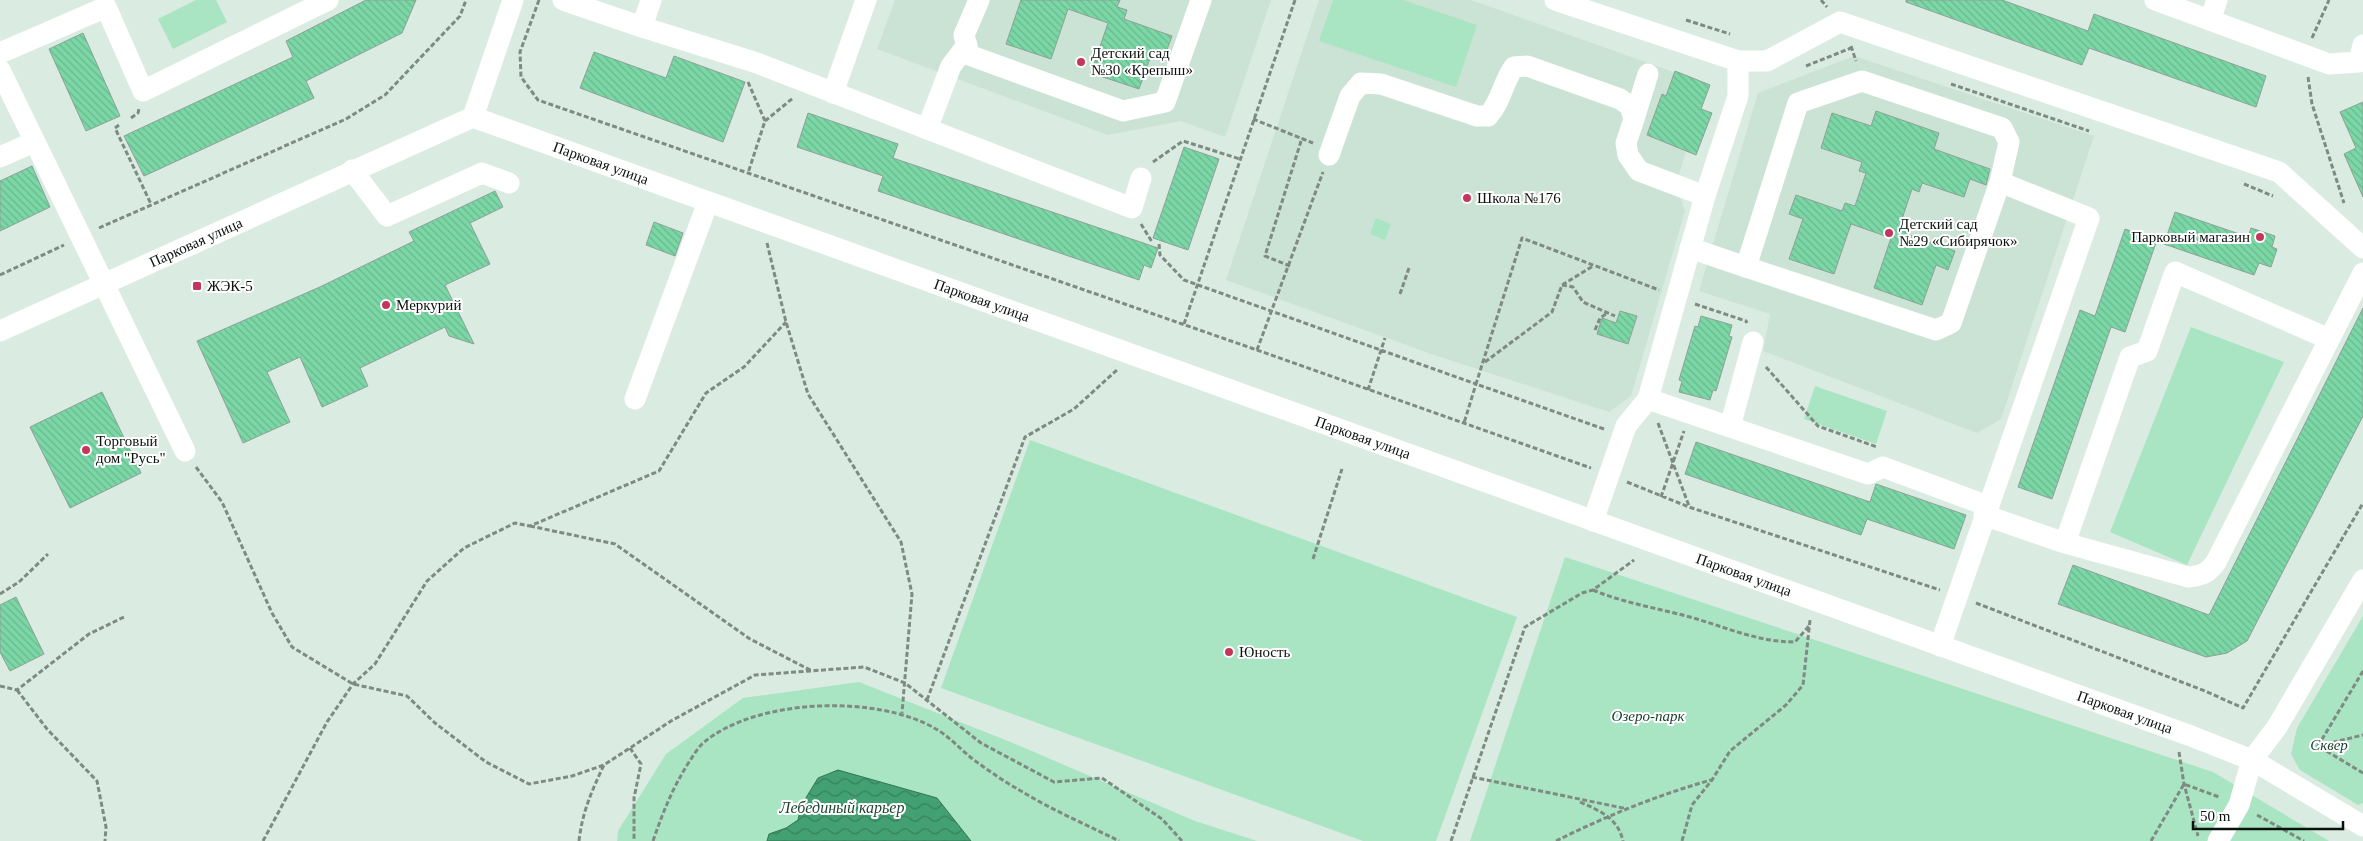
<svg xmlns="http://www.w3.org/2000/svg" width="2363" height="841" font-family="Georgia,serif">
<defs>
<pattern id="water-waves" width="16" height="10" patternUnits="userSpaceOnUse" patternTransform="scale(1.25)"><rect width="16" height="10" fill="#43a073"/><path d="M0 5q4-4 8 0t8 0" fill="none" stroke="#36815d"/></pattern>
<pattern id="building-back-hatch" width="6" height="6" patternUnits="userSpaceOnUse" patternTransform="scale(1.25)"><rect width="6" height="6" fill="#7bd7a6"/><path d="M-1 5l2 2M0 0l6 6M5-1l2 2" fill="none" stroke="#69b88e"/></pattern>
</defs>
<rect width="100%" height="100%" fill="#daece1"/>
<path fill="#cae3d4" d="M 895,0 L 1271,0 L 1225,137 L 1181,121 L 1108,135 L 877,49 Z
M 1319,0 L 1471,0 L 1710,85 L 1701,109 L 1712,113 L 1686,151 L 1676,185 L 1685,211 L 1631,396 L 1609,412 L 1434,355 L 1226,280 Z
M 1854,56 L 2094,136 L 2001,419 L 1977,433 L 1763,351 L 1770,314 L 1699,291 L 1758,93 Z"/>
<path fill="#a9e4c3" d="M 196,0 L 216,0 L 227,22 L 173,49 L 158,19 Z
M 1333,0 L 1403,0 L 1477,25 L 1456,87 L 1319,41 Z
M 1376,218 L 1391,224 L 1385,240 L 1370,234 Z
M 2191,327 L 2284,362 L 2187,565 L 2110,532 Z
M 1815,386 L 1887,411 L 1876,444 L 1804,419 Z
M 1030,440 L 1517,617 L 1436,841 L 1363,841 L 941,688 Z
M 1565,557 L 2213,772 L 2329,841 L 1470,841 Z
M 2363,616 L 2363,803 L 2358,805 L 2300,770 L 2291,754 L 2297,728 Z
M 859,682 L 1013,743 L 1195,821 L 1257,841 L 971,841 L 937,798 L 899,788 L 818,778 L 801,806 L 798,820 L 786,828 L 769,834 L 767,841 L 617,841 L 618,831 L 666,754 L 743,698 Z"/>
<path fill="url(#water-waves)" stroke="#327554" d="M 838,770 L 937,798 L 971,841 L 767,841 L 769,834 L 786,828 L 798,820 L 801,806 L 818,778 Z"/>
<path fill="url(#building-back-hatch)" stroke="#8fa096" d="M 366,0 L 416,0 L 402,33 L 306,81 L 314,98 L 144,176 L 124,136 L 293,57 L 286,41 Z
M 1021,0 L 1120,0 L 1117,7 L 1127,10 L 1124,19 L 1172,36 L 1165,55 L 1153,50 L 1139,89 L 1091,73 L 1108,23 L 1068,9 L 1051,59 L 1006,44 Z
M 1906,0 L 2002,0 L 2088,31 L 2094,14 L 2266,76 L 2256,107 L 2089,48 L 2082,65 L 1906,2 Z
M 83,33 L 120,116 L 86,131 L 49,49 Z
M 594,52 L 666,78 L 674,56 L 745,82 L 723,142 L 580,88 Z
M 1675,71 L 1710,85 L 1701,109 L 1712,113 L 1696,155 L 1647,135 L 1662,94 L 1666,96 Z
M 2363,102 L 2363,197 L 2344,154 L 2356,148 L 2340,112 Z
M 1876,111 L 1939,133 L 1934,149 L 1990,169 L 1986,185 L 1970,179 L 1964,197 L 1922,183 L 1919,192 L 1912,189 L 1901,222 L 1910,225 L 1907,234 L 1955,251 L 1948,270 L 1936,265 L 1922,305 L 1874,288 L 1891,238 L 1851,224 L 1834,274 L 1789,259 L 1803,219 L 1789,214 L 1796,195 L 1842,211 L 1845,203 L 1855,206 L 1866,173 L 1859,171 L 1862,162 L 1821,148 L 1832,113 L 1871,126 Z
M 808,113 L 898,144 L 893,158 L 1158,248 L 1151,268 L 1144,265 L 1139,280 L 878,191 L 883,176 L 797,147 Z
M 1184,147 L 1219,159 L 1188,250 L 1153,238 Z
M 32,166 L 50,207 L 0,231 L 0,181 Z
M 495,191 L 503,207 L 470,223 L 490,264 L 445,285 L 474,344 L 449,336 L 445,327 L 360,368 L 368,386 L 322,407 L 300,357 L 267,372 L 290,422 L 243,443 L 197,341 L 322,286 L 414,241 L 409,232 Z
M 2175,212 L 2248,237 L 2251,228 L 2275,236 L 2272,247 L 2277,249 L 2271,267 L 2259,263 L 2254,275 L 2164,244 Z
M 654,222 L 683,233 L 675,256 L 646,245 Z
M 2125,229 L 2157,240 L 2125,332 L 2111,327 L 2052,499 L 2018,487 L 2080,310 L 2095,316 Z
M 2363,308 L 2363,416 L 2247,641 L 2227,653 L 2206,657 L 2058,604 L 2073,565 L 2209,615 Z
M 1620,311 L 1637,316 L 1628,344 L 1597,334 L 1602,318 L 1616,323 Z
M 1701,316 L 1732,325 L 1729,336 L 1732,337 L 1716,391 L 1713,390 L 1710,400 L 1679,392 L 1682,381 L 1679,380 L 1695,326 L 1698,327 Z
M 102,392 L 141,473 L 70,508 L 30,427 Z
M 1696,442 L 1870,502 L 1876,484 L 1966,515 L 1954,549 L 1867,519 L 1861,535 L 1685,474 Z
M 16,597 L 44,654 L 10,671 L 0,652 L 0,605 Z"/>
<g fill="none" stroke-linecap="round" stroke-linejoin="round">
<path stroke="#7e8a82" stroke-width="3" stroke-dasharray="5 2.5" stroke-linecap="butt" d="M 539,0 L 520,52 L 521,77 L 538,100 L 1257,350 L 1591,468
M 1821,0 L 1827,7
M 1686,20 L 1730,34
M 2312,38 L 2329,0
M 1851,46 L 1856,61
M 1806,66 L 1851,48
M 2308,77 L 2312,104 L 2344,203
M 748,82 L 765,121 L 748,173
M 1951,84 L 2089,131
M 131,118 L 138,113 L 139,109
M 1253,119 L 1313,143
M 765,121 L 793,98
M 119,125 L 115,128 L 151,204
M 1153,162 L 1183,141 L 1240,159
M 2244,184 L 2273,196
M 1141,224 L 1152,242
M 99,228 L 346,119 L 385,95 L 460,16 L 466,0
M 767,243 L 786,322 L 808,394 L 901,542 L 912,594 L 902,713
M 1159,244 L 1160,255 L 1184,280 L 1476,384 L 1464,423
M 1290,266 L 1265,256 L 1302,138
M 0,275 L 64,245
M 1562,285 L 1573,287 L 1583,302 L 1615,316
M 1400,294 L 1409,268
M 1695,304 L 1746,321 L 1747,323
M 1184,324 L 1295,0
M 1595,330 L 1600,318 L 1606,314
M 1257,350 L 1323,172
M 1485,362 L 1552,312 L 1562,285 L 1593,266
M 1766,367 L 1818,426 L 1877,447
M 1368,390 L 1385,338
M 1658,423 L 1689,506
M 1604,429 L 1476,384 L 1522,238 L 1659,290
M 196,467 L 222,502 L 272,613 L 292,647 L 353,684 L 407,696 L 435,723 L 486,762 L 529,784 L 572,776 L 604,765 L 671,721 L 755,675 L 864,667 L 905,683 L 981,743 L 1054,782 L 1102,778 L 1162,819 L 1182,841
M 1627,482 L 1689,507 L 1940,590
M 1661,497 L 1684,431
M 530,526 L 615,544 L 750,639 L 812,671
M 1313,559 L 1342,469
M 1593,590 C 1626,604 1663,609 1697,619 C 1730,629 1760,642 1795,642 L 1809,626
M 0,594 L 19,582 L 48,554
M 1976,603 L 2205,691 L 2243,708 L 2363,503
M 2363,671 L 2318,746 L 2363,773
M 0,686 L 17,690 L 89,634 L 124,617
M 17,690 L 47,729 L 97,781 L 106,827 L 105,841
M 927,700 L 1025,437 L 1074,409 L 1118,369
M 2318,746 L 2363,735
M 630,748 L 641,764 L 634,798 L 634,841
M 2179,752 L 2184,784 L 2198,836
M 1472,777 L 1628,809
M 1580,802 C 1600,811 1618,818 1623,841
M 2257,815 L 2304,841
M 263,841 L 327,722 L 353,684 L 375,664 L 427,581 L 464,548 L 515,523 L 530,526 L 659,471 L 706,393 L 744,367 L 786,322
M 579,841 C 582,813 592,790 604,765
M 653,841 C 663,812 672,789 689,762 C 693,756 697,749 702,744 C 754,698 877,694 936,729 C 950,737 961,750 974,760 C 989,771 1005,782 1021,791 C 1052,810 1087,825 1119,841
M 1451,841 L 1525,627 L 1582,593 L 1593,590 L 1634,560
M 1556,841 C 1606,816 1658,795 1711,780
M 1682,841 L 1692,805 L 1712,780 L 1730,751 L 1786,705 L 1803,685 L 1810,620
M 2151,841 L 2184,784 L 2219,797"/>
<g stroke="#fff" stroke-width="21">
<path d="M 563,0 L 642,27 L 651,0"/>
<path d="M 979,0 L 964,35 L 969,55 L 1123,111 L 1165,102 L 1201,0"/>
<path d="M 1555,0 L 1738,61 L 1738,96 L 1705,196 L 1648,399 L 1626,426 L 1593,521"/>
<path d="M 2155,0 L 2329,64 L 2359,62 L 2363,45"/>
<path d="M 2210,20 L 2217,0"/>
<path d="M 642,27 L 757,63 L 1132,208 L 1141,178"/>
<path d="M 0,53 L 106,7 L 143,91 L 328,0"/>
<path d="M 1738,61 L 1767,61 L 1840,22 L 2279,172 L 2363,248"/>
<path d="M 0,70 L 185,451"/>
<path d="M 1862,81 L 2002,128 L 2009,142 L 2000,182 L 1951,323 L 1936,330 L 1746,267 L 1798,103 Z"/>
<path d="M 833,93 L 866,0"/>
<path d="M 473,117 L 513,0"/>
<path d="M 1634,119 L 1648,74"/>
<path d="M 927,129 L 951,66 L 967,45"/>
<path d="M 1329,155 L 1350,96 L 1361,83 L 1381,84 L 1477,116 L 1488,116 C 1501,102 1503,82 1514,67 L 1527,66 L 1620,99 L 1630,106 L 1634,119 L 1626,143 L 1628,155 L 1639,171 L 1705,196"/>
<path d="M 0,157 L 34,142"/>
<path d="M 352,170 L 387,216 L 482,173 L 509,183"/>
<path d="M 1690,248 L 1746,267"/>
<path id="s1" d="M 0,331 L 473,117 L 2191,736 L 2252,760 L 2363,826"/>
<path d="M 2329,339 L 2175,272 L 2147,351 L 2130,357 L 2065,543 L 2188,577 C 2202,576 2208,573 2216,562 L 2363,273"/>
<path d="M 635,399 L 708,202"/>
<path d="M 1648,399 L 1868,474 L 1883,467 L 1988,506"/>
<path d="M 1730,427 L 1753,342"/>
<path d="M 1984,515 L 2065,543"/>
<path d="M 1940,646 L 2089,218 L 2000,182"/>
<path d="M 2218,841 L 2239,805 L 2252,760 L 2277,727 L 2363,580"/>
</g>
</g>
<g fill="#c5365c" stroke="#fff" stroke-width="2">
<circle cx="1081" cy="62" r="5"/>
<circle cx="1467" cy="198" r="5"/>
<circle cx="1889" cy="233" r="5"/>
<circle cx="2260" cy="237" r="5"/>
<rect x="192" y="281" width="10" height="10" rx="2.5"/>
<circle cx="386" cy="305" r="5"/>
<circle cx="86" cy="450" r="5"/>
<circle cx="1229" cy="652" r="5"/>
</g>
<g text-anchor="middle" stroke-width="4" stroke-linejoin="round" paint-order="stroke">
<g font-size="15" fill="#0b110d" stroke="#fff" text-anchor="start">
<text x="1091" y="58">Детский сад<tspan x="1091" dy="17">№30 «Крепыш»</tspan></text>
<text x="1477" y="203">Школа №176</text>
<text x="1899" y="229">Детский сад<tspan x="1899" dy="17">№29 «Сибирячок»</tspan></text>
<text x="2250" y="242" text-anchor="end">Парковый магазин</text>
<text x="207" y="291">ЖЭК-5</text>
<text x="396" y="310">Меркурий</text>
<text x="96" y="446">Торговый<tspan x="96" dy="17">дом "Русь"</tspan></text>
<text x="1239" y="657">Юность</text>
</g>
<g font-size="15" fill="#0b110d" stroke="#fff">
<text dy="5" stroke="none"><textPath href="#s1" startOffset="655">Парковая улица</textPath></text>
<text dy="5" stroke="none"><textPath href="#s1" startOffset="215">Парковая улица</textPath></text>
<text dy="5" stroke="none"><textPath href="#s1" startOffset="1060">Парковая улица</textPath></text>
<text dy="5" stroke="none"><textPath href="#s1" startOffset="1465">Парковая улица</textPath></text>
<text dy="5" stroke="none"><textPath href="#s1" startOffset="1870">Парковая улица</textPath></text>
<text dy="5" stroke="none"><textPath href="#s1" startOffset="2275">Парковая улица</textPath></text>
</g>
<g font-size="15" font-style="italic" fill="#1b422f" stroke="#fff">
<text x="1648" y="721">Озеро-парк</text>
<text x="2329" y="750">Сквер</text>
</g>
<g font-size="16" font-style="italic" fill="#1f4632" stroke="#fff">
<text x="842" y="813">Лебединый карьер</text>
</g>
</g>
<path d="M2193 821v8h150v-8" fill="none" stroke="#0b110d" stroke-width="2.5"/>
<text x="2200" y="821" font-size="15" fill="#0b110d" stroke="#ffffff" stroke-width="4" paint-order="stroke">50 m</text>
</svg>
